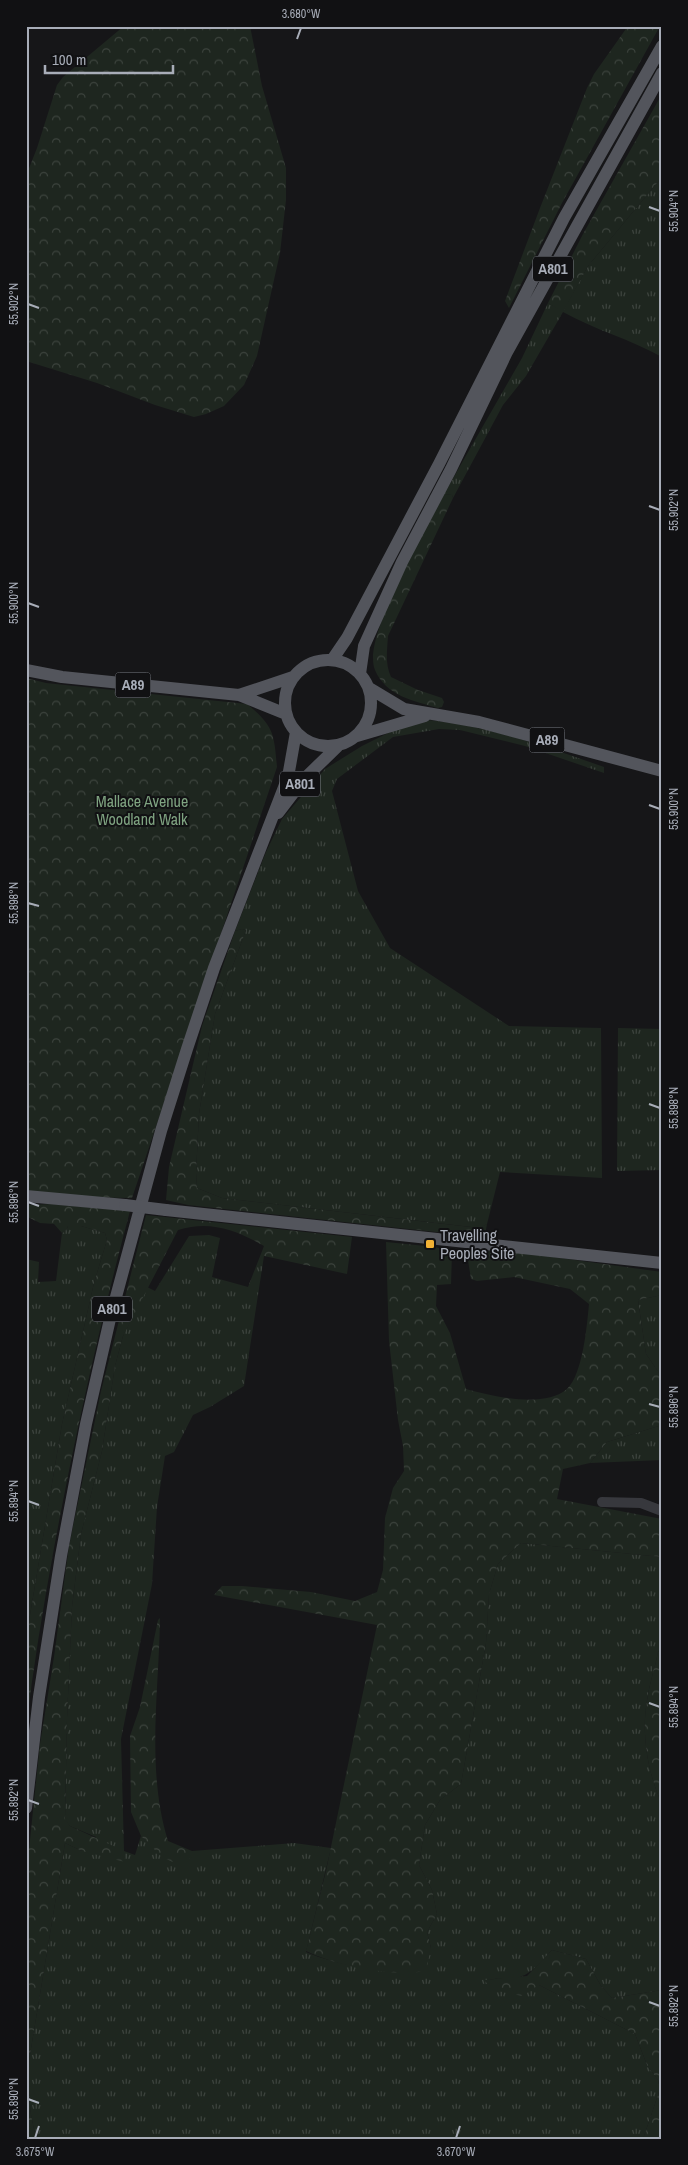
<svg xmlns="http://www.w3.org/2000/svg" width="688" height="2165" font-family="'Archivo Narrow',sans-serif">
<defs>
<pattern id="grass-tufts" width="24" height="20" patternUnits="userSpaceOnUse" patternTransform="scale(1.25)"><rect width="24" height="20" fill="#1e261f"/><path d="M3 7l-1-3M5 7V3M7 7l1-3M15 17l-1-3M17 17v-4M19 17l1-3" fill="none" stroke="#3c433d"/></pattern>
<pattern id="forest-crowns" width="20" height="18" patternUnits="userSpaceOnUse" patternTransform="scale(1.25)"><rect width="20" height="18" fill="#1e261f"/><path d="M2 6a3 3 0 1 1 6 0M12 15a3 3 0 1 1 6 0" fill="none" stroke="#3c433d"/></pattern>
</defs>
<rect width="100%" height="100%" fill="#161618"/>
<path fill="url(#grass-tufts)" d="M 662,177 L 662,357 C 630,339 595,330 563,312 L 526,376 L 503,405 L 453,498 L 452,495 L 444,494 L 522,358 L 548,303 L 563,311 L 588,266 Z
M 427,720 C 487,725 547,747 604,767 L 604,773 L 525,746 L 460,730 L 439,729 L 393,737 L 337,779 L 332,791 L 358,891 L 390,948 L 509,1026 L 601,1028 L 602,1178 L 500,1172 L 487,1224 L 480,1228 L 222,1198 L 197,1188 L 196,1173 L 199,1114 L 215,1014 L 246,930 L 242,929 L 235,931 L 266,852 L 282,819 L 325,769 L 362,746 L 402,726 Z
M 618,1028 L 662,1029 L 662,1170 L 617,1171 Z
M 68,1226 L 81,1226 L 105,1233 L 107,1240 L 94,1283 L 62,1424 L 26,1639 L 26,1259 L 39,1262 L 38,1282 L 56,1281 L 62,1233 L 66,1231 Z
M 209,1235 L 220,1238 L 212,1277 L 248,1287 L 264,1246 L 264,1256 L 244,1386 L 210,1407 L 193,1415 L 174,1452 L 165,1456 L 157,1507 L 152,1584 L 121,1739 L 124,1851 L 135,1855 L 141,1836 L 149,1843 L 191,1858 L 192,1851 L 294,1843 L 331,1848 L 306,1952 C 338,1966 373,1969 408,1972 L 431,1948 L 427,1932 L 437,1914 L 432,1890 L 419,1865 L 425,1825 L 440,1800 L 461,1784 L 486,1643 L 489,1594 L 498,1564 L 521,1543 L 662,1557 L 662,1648 L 658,1652 C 655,1668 649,1685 647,1701 C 641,1734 648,1774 662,1804 L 662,1990 L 612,1998 L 601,1986 L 586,1959 L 552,1950 C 539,1964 529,1978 509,1979 C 500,1979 494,1978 485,1981 L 539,1985 L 635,2034 L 647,2065 L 658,2080 L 660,2089 L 643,2139 L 36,2139 L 31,2115 L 27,2073 L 65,1843 L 82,1851 L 96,1837 L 70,1826 L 65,1820 L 67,1718 L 72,1607 L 81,1534 L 102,1451 L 115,1366 L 123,1336 L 147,1287 L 155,1291 L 189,1236 Z
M 662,1295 L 662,1377 L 646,1354 L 638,1300 Z
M 662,1425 L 662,1460 L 590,1463 L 607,1442 Z"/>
<path fill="url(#forest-crowns)" d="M 124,26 L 150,26 L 157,29 L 186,26 L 250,26 L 262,86 L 286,168 L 286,200 L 280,253 L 257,356 L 244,385 L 224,406 L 206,414 L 194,417 L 155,405 L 97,383 L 26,361 L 26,176 L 37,148 L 57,85 L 63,77 Z
M 628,26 L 660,26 L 562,203 L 509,308 L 505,301 L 540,208 L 587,88 L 594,74 Z
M 662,94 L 662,177 L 588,266 L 563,312 L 548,303 L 583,234 Z
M 444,494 L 452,495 L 453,498 L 388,636 C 387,651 385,664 391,677 L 418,690 L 442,698 L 444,702 L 442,707 L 438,708 C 414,701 386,696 375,670 C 361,638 428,527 444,494 Z
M 26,678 L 46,683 L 247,704 C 274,726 274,733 277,767 L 132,1198 L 26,1196 Z
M 242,929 L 246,930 L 215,1014 L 199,1114 L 196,1173 L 197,1188 L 222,1198 L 479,1228 L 487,1224 L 485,1235 L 473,1236 L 188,1205 L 166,1200 L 169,1167 L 202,1026 L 235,931 Z
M 52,1204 L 130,1211 C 100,1323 75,1435 54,1548 C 43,1608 33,1668 26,1728 L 26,1639 L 62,1424 L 94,1283 L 107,1240 L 105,1233 L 81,1226 L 68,1226 L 66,1231 L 62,1233 L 54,1224 L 40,1223 L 26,1216 L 26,1205 Z
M 146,1215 L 352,1237 L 347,1274 L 264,1256 L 264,1246 C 236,1230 210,1220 178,1230 L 123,1336 L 115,1366 L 102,1451 L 81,1534 L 72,1607 L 67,1718 L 65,1819 L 70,1826 L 124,1851 L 125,1862 L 82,1851 L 65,1843 L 27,2073 L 31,2115 L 36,2139 L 26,2139 L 26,1878 L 40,1744 L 54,1657 L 69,1546 L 101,1391 Z
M 386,1242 L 435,1247 L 452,1252 L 451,1284 L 437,1285 L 436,1306 L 450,1333 L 466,1389 C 492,1396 544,1409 567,1389 C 583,1374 587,1325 589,1304 L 570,1289 L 514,1277 L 477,1281 L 471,1279 L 468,1260 L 478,1250 L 531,1254 L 662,1272 L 662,1295 L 638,1300 L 646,1354 L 662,1377 L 662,1425 L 607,1442 L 590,1463 L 563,1469 L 557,1499 L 662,1519 L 662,1557 L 521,1543 L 498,1564 L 489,1594 L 486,1643 L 461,1784 L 440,1800 L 425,1825 L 419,1865 L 432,1890 L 437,1914 L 427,1932 L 431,1948 L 426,1971 C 392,1977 337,1966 306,1951 L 326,1871 L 377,1625 L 214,1595 L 222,1586 L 242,1586 L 311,1592 L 355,1601 L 377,1592 L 383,1570 L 385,1518 L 393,1488 L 404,1471 L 403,1446 L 398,1420 L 389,1341 Z
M 160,1618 C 159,1692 146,1770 168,1841 L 192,1851 L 192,1857 L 183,1864 L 177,1864 L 162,1857 L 141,1836 L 131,1812 L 130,1736 L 140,1707 L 158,1620 Z
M 662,1648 L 662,1804 C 648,1774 641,1734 647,1701 C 649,1685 655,1668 658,1652 Z
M 552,1950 L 586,1959 L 601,1986 L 612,1998 L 662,1990 L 662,2139 L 643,2139 L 660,2089 L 658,2080 L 647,2065 L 635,2034 L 539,1985 L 522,1996 L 493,1990 L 484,1980 L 527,1976 Z"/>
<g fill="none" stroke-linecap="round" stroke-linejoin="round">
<path stroke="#37383d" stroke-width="10" d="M 602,1502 L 641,1503 L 662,1511"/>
<path stroke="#53555c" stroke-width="12" d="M285 703a43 43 0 1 1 86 0a43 43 0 1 1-86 0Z
M 332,660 L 347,638 L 439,464 L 564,218 L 662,46
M 26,670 L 62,677 L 239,695 L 286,714
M 360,674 L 364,646 L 402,562 L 451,469 L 507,352 L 662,73
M 369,688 L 404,709 L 479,722 L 662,771
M 239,695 L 293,677
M 357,736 L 425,716
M 278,813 L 304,779 L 338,746
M 26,1196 L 125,1205
M 166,1210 L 662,1263
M 26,1808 L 39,1697 L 61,1556 L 86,1424 L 110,1319 L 161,1131 L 187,1049 L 214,968 L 288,777 L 296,732"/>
<path stroke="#53555c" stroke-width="12" d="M 125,1205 L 166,1210"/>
</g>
<path fill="none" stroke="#a8adb8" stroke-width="2" d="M 297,39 L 301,28M 649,207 L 660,211M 28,304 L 39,308M 649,506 L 660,510M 28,603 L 39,607M 649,805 L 660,809M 28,903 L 39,906M 649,1104 L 660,1108M 28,1202 L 39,1206M 649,1404 L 660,1407M 28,1501 L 39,1505M 649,1703 L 660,1707M 28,1800 L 39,1804M 649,2002 L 660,2006M 28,2099 L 39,2103M 35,2138 L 39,2126M 456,2138 L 460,2126"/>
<rect fill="#f2b134" stroke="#111113" stroke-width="2" x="425" y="1239" width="10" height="10" rx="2.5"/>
<g text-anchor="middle" stroke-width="4" stroke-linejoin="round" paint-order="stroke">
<g fill="#111113" stroke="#7b7e86" stroke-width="1">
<rect x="533" y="256.5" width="40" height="25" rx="4"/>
<rect x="115.5" y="672.5" width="35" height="25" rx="4"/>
<rect x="529.5" y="727.5" width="35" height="25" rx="4"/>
<rect x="280" y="771.5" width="40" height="25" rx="4"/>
<rect x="92" y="1296.5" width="40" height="25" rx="4"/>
</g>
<g font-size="15" font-weight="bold" fill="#a8adb8">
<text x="553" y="274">A801</text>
<text x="133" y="690">A89</text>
<text x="547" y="745">A89</text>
<text x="300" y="789">A801</text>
<text x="112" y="1314">A801</text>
</g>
<g font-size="16" fill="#7fa381" stroke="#111113">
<text x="142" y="807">Mallace Avenue<tspan x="142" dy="18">Woodland Walk</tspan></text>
</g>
<g font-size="16" fill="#a8adb8" stroke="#111113" text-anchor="start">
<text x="440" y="1241">Travelling<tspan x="440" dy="18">Peoples Site</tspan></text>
</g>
</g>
<rect width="688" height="2165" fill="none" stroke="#111113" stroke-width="55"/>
<path d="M45 65v8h128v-8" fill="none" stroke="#a8adb8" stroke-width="2.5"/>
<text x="52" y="65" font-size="15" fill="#a8adb8" stroke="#111113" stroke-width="4" paint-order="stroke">100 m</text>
<rect x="28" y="28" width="632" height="2110" fill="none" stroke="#a8adb8" stroke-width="2"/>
<g font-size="12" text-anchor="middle" fill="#a8adb8">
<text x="301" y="18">3.680°W</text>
<text transform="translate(674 211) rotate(-90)" y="4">55.904°N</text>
<text transform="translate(14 304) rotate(-90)" y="4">55.902°N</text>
<text transform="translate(674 510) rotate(-90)" y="4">55.902°N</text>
<text transform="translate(14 603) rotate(-90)" y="4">55.900°N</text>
<text transform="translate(674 809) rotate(-90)" y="4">55.900°N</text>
<text transform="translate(14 903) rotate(-90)" y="4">55.898°N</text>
<text transform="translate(674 1108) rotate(-90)" y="4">55.898°N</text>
<text transform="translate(14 1202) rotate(-90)" y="4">55.896°N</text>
<text transform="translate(674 1407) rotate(-90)" y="4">55.896°N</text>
<text transform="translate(14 1501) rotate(-90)" y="4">55.894°N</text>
<text transform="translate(674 1707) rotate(-90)" y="4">55.894°N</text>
<text transform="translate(14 1800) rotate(-90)" y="4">55.892°N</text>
<text transform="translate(674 2006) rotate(-90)" y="4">55.892°N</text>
<text transform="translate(14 2099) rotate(-90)" y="4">55.890°N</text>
<text x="35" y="2156">3.675°W</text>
<text x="456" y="2156">3.670°W</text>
</g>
</svg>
